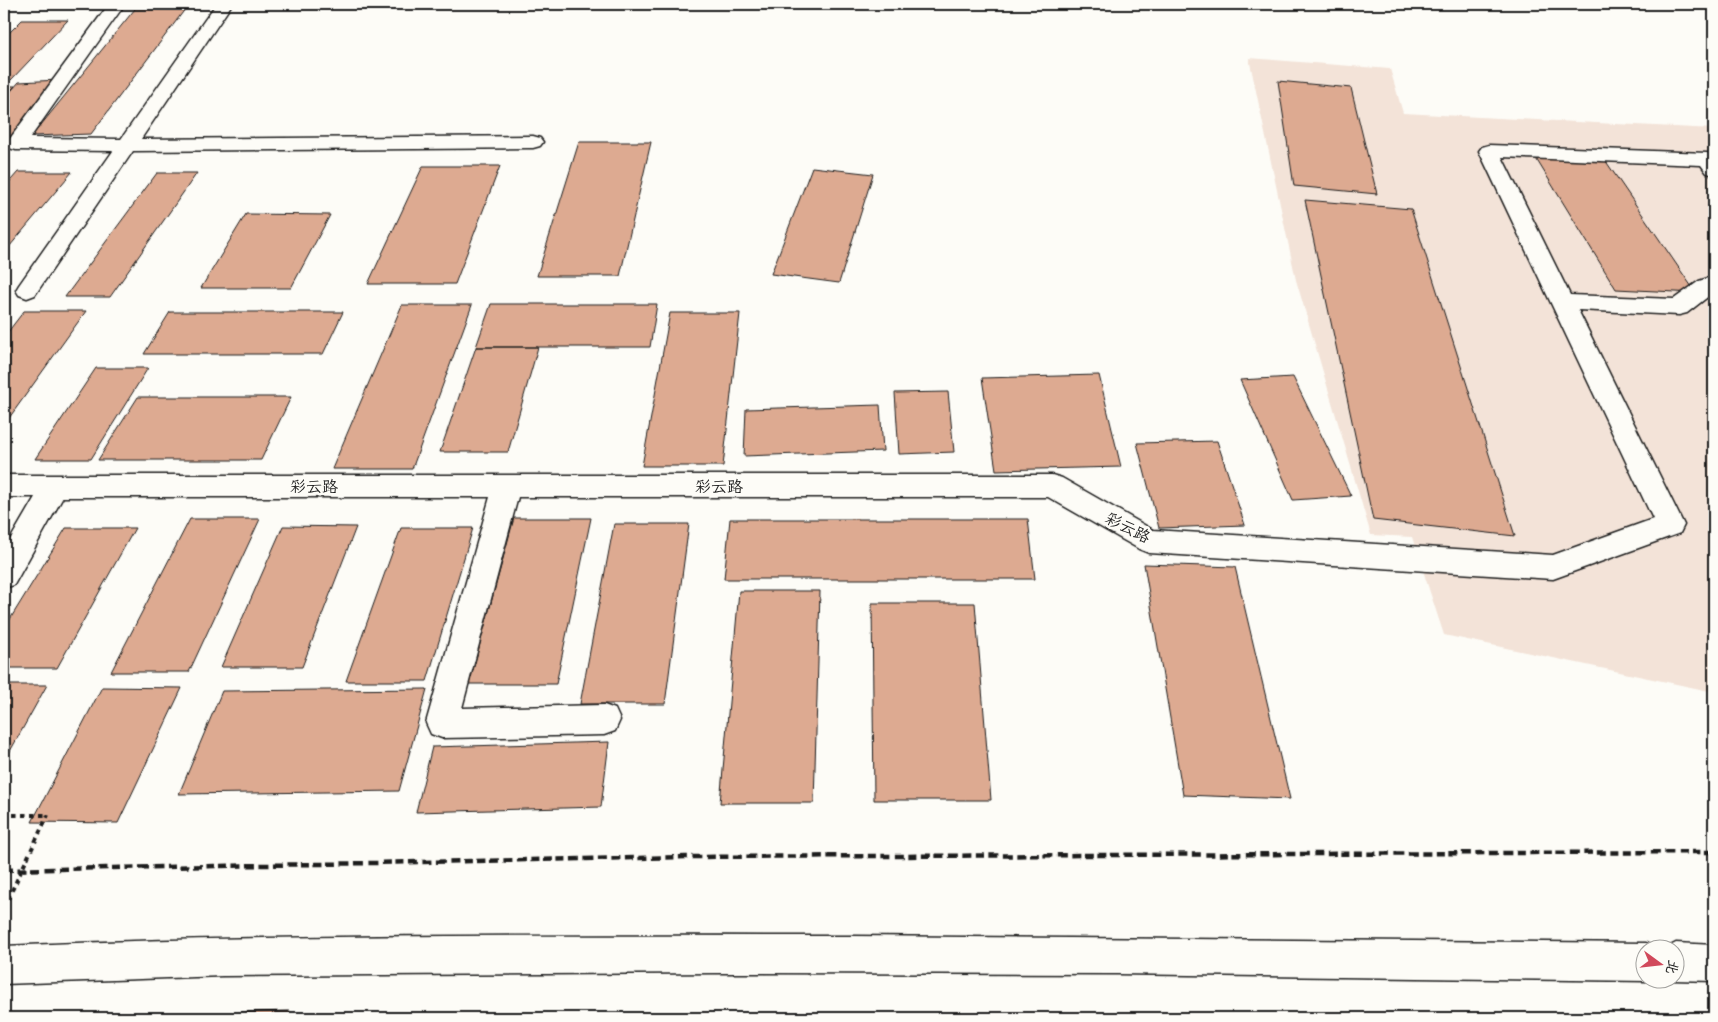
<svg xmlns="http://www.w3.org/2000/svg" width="1718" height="1022" font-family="'Gochi Hand','LXGW WenKai TC',sans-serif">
<rect width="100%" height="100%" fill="#fdfcf7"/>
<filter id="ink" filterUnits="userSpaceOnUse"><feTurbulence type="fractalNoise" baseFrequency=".02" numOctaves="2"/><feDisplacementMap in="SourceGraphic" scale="10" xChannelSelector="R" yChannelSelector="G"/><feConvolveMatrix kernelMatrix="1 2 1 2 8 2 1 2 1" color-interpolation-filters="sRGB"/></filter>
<g filter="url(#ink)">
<path fill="#f3e3d8" d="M 1249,58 L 1390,69 L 1403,113 L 1714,129 L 1714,692 L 1444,635 L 1412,537 L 1371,535 L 1296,280 Z"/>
<path fill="#ddaa91" stroke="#1c1c1c" d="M 139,4 L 189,4 L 91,134 L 32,136 Z
M 22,20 L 68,20 L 11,80 L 4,80 L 4,38 Z
M 59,80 L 4,148 L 4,99 L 19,82 Z
M 1278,81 L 1351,88 L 1377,194 L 1294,186 Z
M 4,86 L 15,86 L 4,97 Z
M 579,142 L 651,142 L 620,276 L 537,276 Z
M 1535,157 L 1605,160 L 1696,293 L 1616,289 Z
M 423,166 L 500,166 L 455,284 L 368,284 Z
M 812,167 L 873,174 L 839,283 L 771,274 Z
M 18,172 L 72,172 L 4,253 L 4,188 Z
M 157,173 L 197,173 L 110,297 L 65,297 Z
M 1305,200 L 1411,209 L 1515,536 L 1373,520 Z
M 246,214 L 330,215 L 291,288 L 201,288 Z
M 491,304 L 657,304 L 650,347 L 476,347 Z
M 402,305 L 472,305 L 412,469 L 332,469 Z
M 24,311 L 86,311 L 4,425 L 4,337 Z
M 170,312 L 343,312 L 323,354 L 144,354 Z
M 670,313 L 740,313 L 723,466 L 642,466 Z
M 476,347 L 538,347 L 508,452 L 440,452 Z
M 96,368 L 148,368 L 91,459 L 35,459 Z
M 1099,375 L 1121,467 L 996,470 L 982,378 Z
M 1293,377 L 1351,496 L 1293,500 L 1240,380 Z
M 948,392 L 954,452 L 899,454 L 895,393 Z
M 138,397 L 291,397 L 261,460 L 98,460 Z
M 880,405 L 883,451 L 744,456 L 746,409 Z
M 1217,441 L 1245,525 L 1159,528 L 1137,443 Z
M 514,518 L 591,518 L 556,684 L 469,684 Z
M 190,519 L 260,519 L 189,672 L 111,672 Z
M 730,519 L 1028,519 L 1035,579 L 724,579 Z
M 614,524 L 689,524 L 665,704 L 580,704 Z
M 283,526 L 356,527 L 302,667 L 221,667 Z
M 66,528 L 135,528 L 57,668 L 4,668 L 4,629 Z
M 401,528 L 473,528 L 427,681 L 346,681 Z
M 1144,564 L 1235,567 L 1290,799 L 1183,795 Z
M 739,591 L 820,591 L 814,803 L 720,803 Z
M 872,603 L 975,603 L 991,800 L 874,800 Z
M 4,685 L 47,685 L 4,762 Z
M 102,687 L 182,688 L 118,823 L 32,822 Z
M 427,689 L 399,791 L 179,794 L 222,691 Z
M 609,742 L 601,807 L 416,812 L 432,747 Z
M 290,1011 L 288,1018 L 106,1018 L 107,1016 Z
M 1201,1015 L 1201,1018 L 1117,1018 L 1117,1016 Z"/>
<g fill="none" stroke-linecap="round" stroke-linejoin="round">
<g stroke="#1c1c1c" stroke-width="3">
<path id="minor" d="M 109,4 L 125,4 L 30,138 L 121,139 L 216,4 L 232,4 L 141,139 L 533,136 L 540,138 L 543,142 L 540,146 L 533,148 L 133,151 L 35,295 L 27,298 L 19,295 L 16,290 L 19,285 L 113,151 L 16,150 L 9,148 L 6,144 Z
M 1489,145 L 1707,153 L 1714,155 L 1714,175 L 1707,173 L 1701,165 L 1502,157 L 1570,295 L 1674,299 L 1699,281 L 1714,276 L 1714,292 L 1687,313 L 1679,315 L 1578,310 L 1684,525 L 1680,533 L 1553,579 L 1149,553 L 1139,549 L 1048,497 L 518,497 L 462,708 L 604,705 L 615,709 L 620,720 L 615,731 L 604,735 L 442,738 L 431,734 L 426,723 L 490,497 L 63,497 L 14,585 L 4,588 L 4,550 L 35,497 L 4,497 L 4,475 L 1052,475 L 1062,478 L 1153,530 L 1553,555 L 1653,519 L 1479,151 L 1482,147 Z
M 853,936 L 1646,943 L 1659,950 L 1646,950 L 1646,980 L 1649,980 L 1646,981 L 1117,974 L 721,973 L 223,976 L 4,984 L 4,946 C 287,933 570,936 853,936 Z
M 1676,943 L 1714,945 L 1714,981 L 1673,980 L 1676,980 L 1676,950 L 1663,950 Z"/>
</g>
<path stroke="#1c1c1c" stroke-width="4" stroke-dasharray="4.5 4.5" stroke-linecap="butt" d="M 4,815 L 48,815"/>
<use href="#minor" fill="#fdfcf7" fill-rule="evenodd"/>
<path stroke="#1c1c1c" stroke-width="4.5" stroke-dasharray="9 4.5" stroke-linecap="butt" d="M 4,870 L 686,857 L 1714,852"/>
<path stroke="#1c1c1c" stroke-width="4" stroke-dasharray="4.5 4.5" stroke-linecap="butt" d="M 4,907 L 48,815"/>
</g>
</g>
<g text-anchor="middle" stroke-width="5" stroke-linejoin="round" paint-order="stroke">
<g font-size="16" fill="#1c1c1c" stroke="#fdfcf7">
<text x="314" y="492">彩云路</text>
<text x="719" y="492">彩云路</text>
<text transform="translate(1128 527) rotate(27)" y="6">彩云路</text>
</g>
</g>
<rect width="1718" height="1022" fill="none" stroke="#fdfcf7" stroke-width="20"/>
<rect x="10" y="10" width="1698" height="1002" fill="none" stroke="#1c1c1c" stroke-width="2" filter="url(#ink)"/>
<g transform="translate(1660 964) rotate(105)"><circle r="24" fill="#fdfcf7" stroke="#a3a29f"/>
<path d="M0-4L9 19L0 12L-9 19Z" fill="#d1495b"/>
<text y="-8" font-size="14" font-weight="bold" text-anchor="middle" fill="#1c1c1c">北</text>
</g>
</svg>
